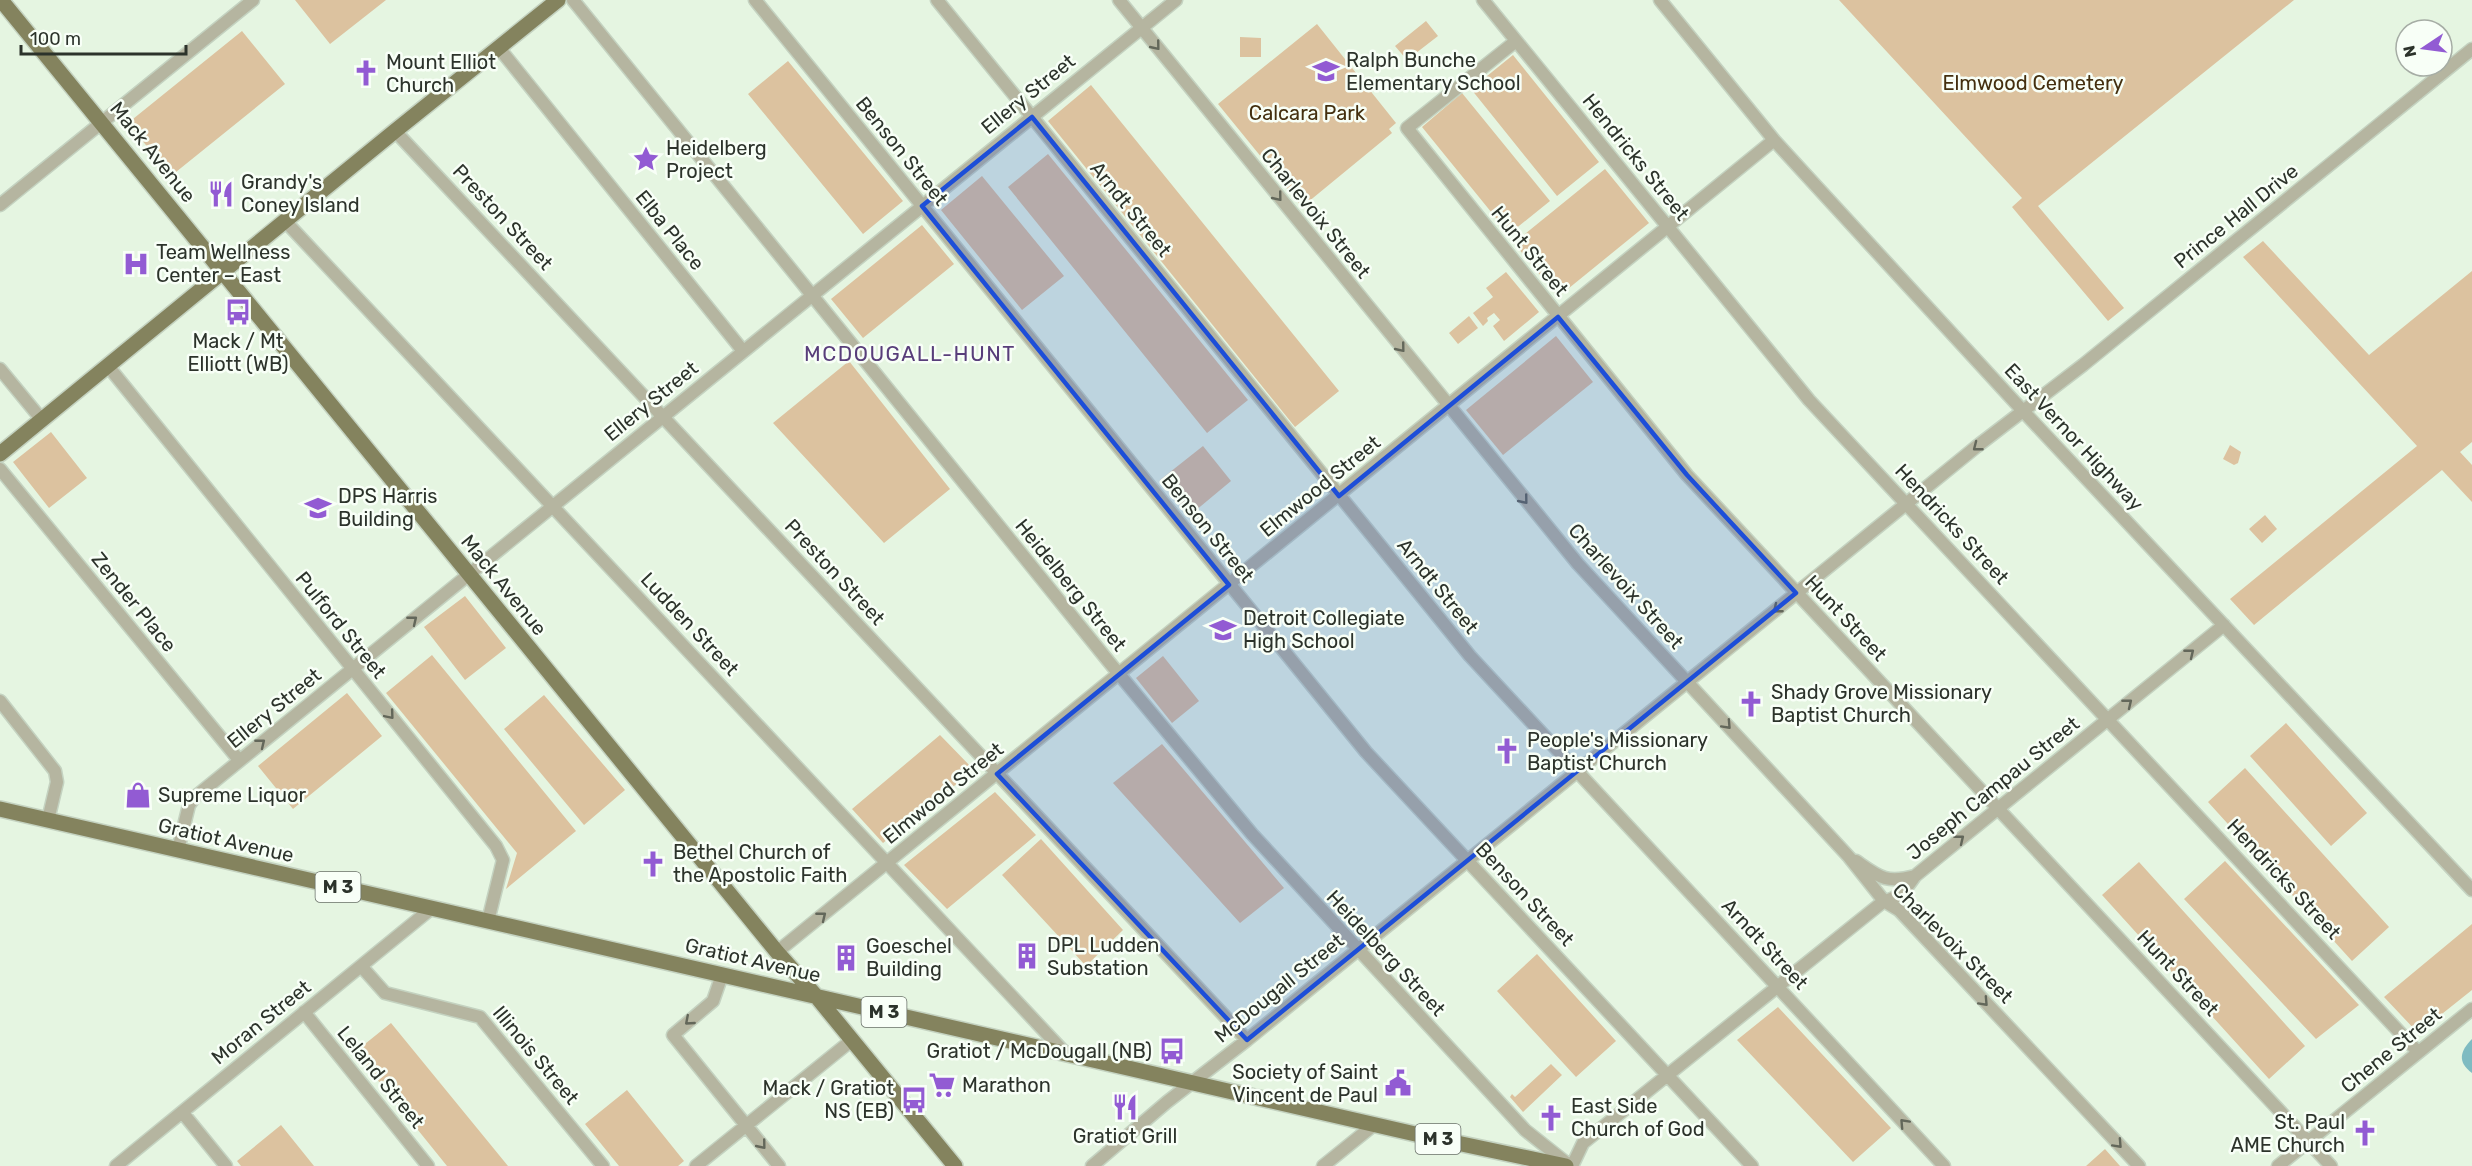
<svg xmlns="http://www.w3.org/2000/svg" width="2472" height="1166" font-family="Rubik,sans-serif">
<rect width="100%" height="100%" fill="#e5f5e1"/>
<path fill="#dcc29f" d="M 295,0 L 386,0 L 330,44 Z
M 1839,0 L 2294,0 L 2038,206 L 2124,308 L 2108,321 L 2012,207 L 2022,198 Z
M 1426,21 L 1438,36 L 1407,60 L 1395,46 Z
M 1317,24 L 1396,123 L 1389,129 L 1392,133 L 1302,207 L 1218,104 Z
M 242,31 L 285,84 L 171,176 L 128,123 Z
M 1240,37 L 1261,38 L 1261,57 L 1240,57 Z
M 1513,55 L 1599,162 L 1557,196 L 1471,89 Z
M 788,61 L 903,201 L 863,234 L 748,94 Z
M 1091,85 L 1339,391 L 1295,427 L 1048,121 Z
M 1462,93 L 1550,201 L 1509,234 L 1422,127 Z
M 1048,154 L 1248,400 L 1207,433 L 1008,187 Z
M 1605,169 L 1649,223 L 1558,297 L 1514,243 Z
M 982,176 L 1064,276 L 1022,310 L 941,210 Z
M 922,225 L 954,264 L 863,338 L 831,299 Z
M 2263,241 L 2369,355 L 2472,271 L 2472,442 L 2460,452 L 2472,465 L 2472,502 L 2442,470 L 2254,625 L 2230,599 L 2417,446 L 2243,257 Z
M 1506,272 L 1539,312 L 1504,341 L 1493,326 L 1500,320 L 1494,313 L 1487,318 L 1488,321 L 1483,326 L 1473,313 L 1493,297 L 1486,288 Z
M 1469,316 L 1478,328 L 1458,344 L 1449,333 Z
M 1556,336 L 1593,382 L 1503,455 L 1466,410 Z
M 849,361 L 950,489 L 884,543 L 773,423 Z
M 51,432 L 87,478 L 49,508 L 13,462 Z
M 2230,445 L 2241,452 L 2238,463 L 2234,465 L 2223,459 Z
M 1203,446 L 1231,481 L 1189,516 L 1160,480 Z
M 2265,515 L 2277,529 L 2262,543 L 2249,529 Z
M 465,596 L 506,648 L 465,680 L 424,627 Z
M 432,655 L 576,831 L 506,889 L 517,853 L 386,693 Z
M 1163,656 L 1199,701 L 1172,723 L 1136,678 Z
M 347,693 L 382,736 L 293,809 L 258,766 Z
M 544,695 L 625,790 L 584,825 L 504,729 Z
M 2286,723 L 2367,813 L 2331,846 L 2250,756 Z
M 940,735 L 974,770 L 883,843 L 852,809 Z
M 1162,744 L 1284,888 L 1240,923 L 1113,783 Z
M 2245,768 L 2389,927 L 2352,961 L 2208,802 Z
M 995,792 L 1036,835 L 947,909 L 904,865 Z
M 1041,839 L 1123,930 L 1086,966 L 1002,875 Z
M 2225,861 L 2359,1005 L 2316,1039 L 2184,899 Z
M 2139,862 L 2305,1046 L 2269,1079 L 2102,895 Z
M 2472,924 L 2472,990 L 2418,1033 L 2384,997 Z
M 1537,954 L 1616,1041 L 1576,1077 L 1497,991 Z
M 1778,1007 L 1891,1128 L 1853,1162 L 1737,1040 Z
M 391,1023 L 508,1166 L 447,1166 L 355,1052 Z
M 1551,1064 L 1562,1075 L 1523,1112 L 1510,1097 L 1512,1094 L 1515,1097 Z
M 627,1090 L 684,1161 L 678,1166 L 619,1166 L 585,1124 Z
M 281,1125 L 314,1166 L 241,1166 L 237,1161 Z
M 2105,1149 L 2120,1166 L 2086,1166 Z"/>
<path fill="#7ebbc1" d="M 2472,1039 L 2472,1073 C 2457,1062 2460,1051 2472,1039 Z"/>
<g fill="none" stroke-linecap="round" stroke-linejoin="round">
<g stroke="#c4d2c0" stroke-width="15">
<path id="minor" d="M 573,0 L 1109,662 L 1252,834 L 1525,1130 L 1569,1165
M 755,0 L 1366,752 L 1752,1166
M 937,0 L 1470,656 L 1944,1166
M 1119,0 L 1578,564 L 1849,857 L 1884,901 L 1899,910 L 2139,1166
M 1483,0 L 1809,400 L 2418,1052
M 1660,0 L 1774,140 L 1806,175 L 2023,411 L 2472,890
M 1516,41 L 1407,128 L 1687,475 L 2331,1166
M 499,48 L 743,351
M 395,131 L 1247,1040
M 0,205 L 253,0
M 286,222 L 1065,1053
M 108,366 L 496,846 L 503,860 L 488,921
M 0,369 L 42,420
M 0,469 L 239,760
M 0,701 L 55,771 L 57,782 L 48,820
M 178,850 L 189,805 L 195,797 L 1176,0
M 1856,861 C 1879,877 1886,884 1915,876
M 777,952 L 1774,140
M 361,966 L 385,993 L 480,1017 L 603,1166
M 722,975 L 713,1001 L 673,1035 L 779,1166
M 304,1012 L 428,1166
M 182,1112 L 226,1166
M 116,1166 L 432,908
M 696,1166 L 852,1040
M 1092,1166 L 1167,1102 L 1247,1040 L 1976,447 L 2083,365 L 2472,49
M 1323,1166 L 1375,1124
M 1572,1166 L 1583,1143 L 1884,901 C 1900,898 1906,889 1915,876 L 2224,625
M 2278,1166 L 2472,1009"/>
</g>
<g stroke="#c4d2c0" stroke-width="18">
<path id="major" d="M 1,0 L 777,952 L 816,996 L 955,1166
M 0,454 L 395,131 L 558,0
M 0,809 L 1424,1136 L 1566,1166"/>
</g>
<use href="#minor" stroke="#b5b5a0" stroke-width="12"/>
<use href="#major" stroke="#84835e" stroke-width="15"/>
</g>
<defs><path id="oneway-chevron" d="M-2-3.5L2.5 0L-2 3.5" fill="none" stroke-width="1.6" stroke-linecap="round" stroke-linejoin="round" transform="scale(1.5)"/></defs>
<g stroke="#63675a">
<use href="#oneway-chevron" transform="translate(1156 46) rotate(51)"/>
<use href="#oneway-chevron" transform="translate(1278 197) rotate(51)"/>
<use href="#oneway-chevron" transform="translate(1401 348) rotate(51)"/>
<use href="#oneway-chevron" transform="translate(1977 447) rotate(142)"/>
<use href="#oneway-chevron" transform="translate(1524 500) rotate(51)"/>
<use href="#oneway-chevron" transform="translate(1777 609) rotate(141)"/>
<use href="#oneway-chevron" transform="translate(413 620) rotate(-39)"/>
<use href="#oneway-chevron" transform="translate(2190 653) rotate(-39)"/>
<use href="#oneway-chevron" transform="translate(2128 703) rotate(-39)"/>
<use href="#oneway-chevron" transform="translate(390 715) rotate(50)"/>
<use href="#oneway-chevron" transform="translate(1727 725) rotate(47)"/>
<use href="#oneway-chevron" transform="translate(261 743) rotate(-39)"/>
<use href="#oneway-chevron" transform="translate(1960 839) rotate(-39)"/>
<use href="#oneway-chevron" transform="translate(822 916) rotate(-39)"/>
<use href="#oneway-chevron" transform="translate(1984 1002) rotate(47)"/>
<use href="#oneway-chevron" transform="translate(689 1021) rotate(139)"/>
<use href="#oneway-chevron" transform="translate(1904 1123) rotate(-133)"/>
<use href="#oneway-chevron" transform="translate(2118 1144) rotate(47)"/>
<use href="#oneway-chevron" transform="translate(762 1145) rotate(51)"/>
</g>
<path fill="#1d4ed8" fill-opacity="0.2" stroke="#1d4ed8" stroke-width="4.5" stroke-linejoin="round" d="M 1032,117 L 1339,496 L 1558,317 L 1687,475 L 1796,593 L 1247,1040 L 997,774 L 1229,585 L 922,206 Z"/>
<defs>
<g id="school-bare" transform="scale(2.07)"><path d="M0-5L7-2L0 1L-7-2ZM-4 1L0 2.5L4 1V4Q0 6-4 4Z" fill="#925bd3" stroke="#f8fff7" stroke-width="2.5" paint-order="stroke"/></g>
<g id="church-bare" transform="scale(2.07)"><path d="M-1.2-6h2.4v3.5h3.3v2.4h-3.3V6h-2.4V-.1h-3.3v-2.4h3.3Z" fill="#925bd3" stroke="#f8fff7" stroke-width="2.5" paint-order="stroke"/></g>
<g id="sight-bare" transform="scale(2.07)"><path d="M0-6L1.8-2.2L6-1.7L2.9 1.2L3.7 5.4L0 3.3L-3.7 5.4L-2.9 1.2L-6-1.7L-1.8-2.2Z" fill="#925bd3" stroke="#f8fff7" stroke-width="2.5" paint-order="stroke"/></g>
<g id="restaurant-bare" transform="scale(2.07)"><path d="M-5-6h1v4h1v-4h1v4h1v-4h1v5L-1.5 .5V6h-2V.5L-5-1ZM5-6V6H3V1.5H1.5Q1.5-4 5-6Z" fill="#925bd3" stroke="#f8fff7" stroke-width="2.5" paint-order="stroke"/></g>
<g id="hospital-bare" transform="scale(2.07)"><path d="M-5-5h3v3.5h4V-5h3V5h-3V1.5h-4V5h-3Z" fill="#925bd3" stroke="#f8fff7" stroke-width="2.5" paint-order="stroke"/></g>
<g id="bus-bare" transform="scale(2.07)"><path d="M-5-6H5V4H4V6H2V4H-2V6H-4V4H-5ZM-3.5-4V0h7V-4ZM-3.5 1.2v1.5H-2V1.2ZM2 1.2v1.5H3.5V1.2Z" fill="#925bd3" stroke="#f8fff7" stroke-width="2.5" paint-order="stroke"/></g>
<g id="shop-bare" transform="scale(2.07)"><path d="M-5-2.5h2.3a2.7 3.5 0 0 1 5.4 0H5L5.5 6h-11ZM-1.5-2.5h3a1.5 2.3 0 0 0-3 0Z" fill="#925bd3" stroke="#f8fff7" stroke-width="2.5" paint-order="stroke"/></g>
<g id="building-bare" transform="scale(2.07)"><path d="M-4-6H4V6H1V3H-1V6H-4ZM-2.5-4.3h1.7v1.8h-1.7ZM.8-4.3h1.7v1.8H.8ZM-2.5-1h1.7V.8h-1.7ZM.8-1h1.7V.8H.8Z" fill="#925bd3" stroke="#f8fff7" stroke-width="2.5" paint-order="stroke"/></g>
<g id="civic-bare" transform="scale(2.07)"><path d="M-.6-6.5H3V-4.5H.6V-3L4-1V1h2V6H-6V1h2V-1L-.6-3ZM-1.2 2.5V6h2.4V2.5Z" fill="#925bd3" stroke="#f8fff7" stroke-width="2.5" paint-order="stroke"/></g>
<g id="supermarket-bare" transform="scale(2.07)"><path d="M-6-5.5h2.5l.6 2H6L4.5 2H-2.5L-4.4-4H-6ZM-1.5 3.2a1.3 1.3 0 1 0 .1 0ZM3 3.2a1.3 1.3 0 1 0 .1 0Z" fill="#925bd3" stroke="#f8fff7" stroke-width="2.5" paint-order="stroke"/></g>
</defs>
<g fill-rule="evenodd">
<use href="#school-bare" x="1326" y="71"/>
<use href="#church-bare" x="366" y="73"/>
<use href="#sight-bare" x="646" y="159"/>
<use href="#restaurant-bare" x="221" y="194"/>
<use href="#hospital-bare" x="136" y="264"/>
<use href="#bus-bare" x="238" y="312"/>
<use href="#school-bare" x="318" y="508"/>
<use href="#school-bare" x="1223" y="630"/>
<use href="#church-bare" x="1751" y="704"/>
<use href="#church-bare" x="1507" y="751"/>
<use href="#shop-bare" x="138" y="795"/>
<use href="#church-bare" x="653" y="864"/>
<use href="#building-bare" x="1027" y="956"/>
<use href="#building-bare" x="846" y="958"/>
<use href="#bus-bare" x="1172" y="1051"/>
<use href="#civic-bare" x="1398" y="1083"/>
<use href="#supermarket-bare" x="942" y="1085"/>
<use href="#bus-bare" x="914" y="1100"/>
<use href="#restaurant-bare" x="1125" y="1107"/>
<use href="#church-bare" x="1551" y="1118"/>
<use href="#church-bare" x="2365" y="1133"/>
</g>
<g text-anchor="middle" stroke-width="5" stroke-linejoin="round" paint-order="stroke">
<g fill="#f8fff7" stroke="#697068" stroke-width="1.5">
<rect x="315.5" y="872" width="45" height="30" rx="4.5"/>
<rect x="861.5" y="997" width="45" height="30" rx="4.5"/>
<rect x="1415.5" y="1124" width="45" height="30" rx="4.5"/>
</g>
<g font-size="18" font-weight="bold" fill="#2c332b">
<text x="338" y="893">M 3</text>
<text x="884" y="1018">M 3</text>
<text x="1438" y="1145">M 3</text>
</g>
<g font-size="20" fill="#2c332b" stroke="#f8fff7" text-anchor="start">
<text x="1346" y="67">Ralph Bunche<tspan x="1346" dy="23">Elementary School</tspan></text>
<text x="386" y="69">Mount Elliot<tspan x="386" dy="23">Church</tspan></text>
<text x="666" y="155">Heidelberg<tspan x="666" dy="23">Project</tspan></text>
<text x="241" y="189">Grandy's<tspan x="241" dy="23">Coney Island</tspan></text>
<text x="156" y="259">Team Wellness<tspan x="156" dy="23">Center – East</tspan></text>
<text x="238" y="348" text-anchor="middle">Mack / Mt<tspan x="238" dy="23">Elliott (WB)</tspan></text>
<text x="338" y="503">DPS Harris<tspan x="338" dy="23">Building</tspan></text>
<text x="1243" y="625">Detroit Collegiate<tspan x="1243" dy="23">High School</tspan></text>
<text x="1771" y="699">Shady Grove Missionary<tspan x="1771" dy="23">Baptist Church</tspan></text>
<text x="1527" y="747">People's Missionary<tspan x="1527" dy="23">Baptist Church</tspan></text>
<text x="158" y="802">Supreme Liquor</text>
<text x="673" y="859">Bethel Church of<tspan x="673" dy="23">the Apostolic Faith</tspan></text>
<text x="1047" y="952">DPL Ludden<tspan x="1047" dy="23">Substation</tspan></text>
<text x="866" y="953">Goeschel<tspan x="866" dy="23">Building</tspan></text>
<text x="1152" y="1058" text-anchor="end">Gratiot / McDougall (NB)</text>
<text x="1378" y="1079" text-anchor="end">Society of Saint<tspan x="1378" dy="23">Vincent de Paul</tspan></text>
<text x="962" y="1092">Marathon</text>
<text x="894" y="1095" text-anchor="end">Mack / Gratiot<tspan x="894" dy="23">NS (EB)</tspan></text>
<text x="1571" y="1113">East Side<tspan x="1571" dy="23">Church of God</tspan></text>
<text x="2345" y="1129" text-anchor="end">St. Paul<tspan x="2345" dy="23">AME Church</tspan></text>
<text x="1125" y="1143" text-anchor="middle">Gratiot Grill</text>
</g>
<g font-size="20" fill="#442f0f" stroke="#f8fff7">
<text x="2033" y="90">Elmwood Cemetery</text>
<text x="1307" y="120">Calcara Park</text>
</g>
<g font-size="20" fill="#2c332b" stroke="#f8fff7">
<text transform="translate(1028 94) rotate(-39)" y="7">Ellery Street</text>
<text transform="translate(902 151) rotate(51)" y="7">Benson Street</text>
<text transform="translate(153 152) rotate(51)" y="7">Mack Avenue</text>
<text transform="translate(1636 157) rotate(51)" y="7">Hendricks Street</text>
<text transform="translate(1131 209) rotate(51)" y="7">Arndt Street</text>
<text transform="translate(1316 213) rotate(51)" y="7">Charlevoix Street</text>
<text transform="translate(2236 216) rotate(-39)" y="7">Prince Hall Drive</text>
<text transform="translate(503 217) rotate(47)" y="7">Preston Street</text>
<text transform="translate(670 230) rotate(51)" y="7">Elba Place</text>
<text transform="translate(1530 251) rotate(51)" y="7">Hunt Street</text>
<text transform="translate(651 401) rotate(-39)" y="7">Ellery Street</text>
<text transform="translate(2074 437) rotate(47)" y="7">East Vernor Highway</text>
<text transform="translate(1320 486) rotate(-39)" y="7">Elmwood Street</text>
<text transform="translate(1952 524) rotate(47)" y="7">Hendricks Street</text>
<text transform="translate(1208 528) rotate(51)" y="7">Benson Street</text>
<text transform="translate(835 572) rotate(47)" y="7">Preston Street</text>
<text transform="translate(504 585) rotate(51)" y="7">Mack Avenue</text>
<text transform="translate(1071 585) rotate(51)" y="7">Heidelberg Street</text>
<text transform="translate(1438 586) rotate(51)" y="7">Arndt Street</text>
<text transform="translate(1626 586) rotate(48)" y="7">Charlevoix Street</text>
<text transform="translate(134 602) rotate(51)" y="7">Zender Place</text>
<text transform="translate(1846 618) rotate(47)" y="7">Hunt Street</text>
<text transform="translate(690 624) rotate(47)" y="7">Ludden Street</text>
<text transform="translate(341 625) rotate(51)" y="7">Pulford Street</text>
<text transform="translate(274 708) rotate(-39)" y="7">Ellery Street</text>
<text transform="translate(1993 788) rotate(-39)" y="7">Joseph Campau Street</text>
<text transform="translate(943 793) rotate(-39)" y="7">Elmwood Street</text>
<text transform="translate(226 840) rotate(13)" y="7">Gratiot Avenue</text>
<text transform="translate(2284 879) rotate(47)" y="7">Hendricks Street</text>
<text transform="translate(1525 894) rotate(47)" y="7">Benson Street</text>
<text transform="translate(1953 943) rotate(45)" y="7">Charlevoix Street</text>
<text transform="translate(1765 944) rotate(47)" y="7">Arndt Street</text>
<text transform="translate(1386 953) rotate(47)" y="7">Heidelberg Street</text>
<text transform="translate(753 960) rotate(13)" y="7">Gratiot Avenue</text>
<text transform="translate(2178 973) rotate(47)" y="7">Hunt Street</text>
<text transform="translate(1279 988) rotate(-39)" y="7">McDougall Street</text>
<text transform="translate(261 1022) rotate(-39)" y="7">Moran Street</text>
<text transform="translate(2391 1050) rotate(-39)" y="7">Chene Street</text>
<text transform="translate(536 1055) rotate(50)" y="7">Illinois Street</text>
<text transform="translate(381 1077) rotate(51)" y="7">Leland Street</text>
</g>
<g font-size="21" letter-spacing="1.5" fill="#583e7a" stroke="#f8fff7">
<text x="910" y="361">MCDOUGALL-HUNT</text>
</g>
</g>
<g transform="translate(2424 48) rotate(257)"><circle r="28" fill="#f8fff7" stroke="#a6ada5" stroke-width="1.5"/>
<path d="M0-4.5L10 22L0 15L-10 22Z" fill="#925bd3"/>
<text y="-9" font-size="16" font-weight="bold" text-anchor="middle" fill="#2c332b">N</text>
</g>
<path d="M21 45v9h165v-9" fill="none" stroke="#2c332b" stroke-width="3"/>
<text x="30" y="45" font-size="18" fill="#2c332b" stroke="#f8fff7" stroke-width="4.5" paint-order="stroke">100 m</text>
</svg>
